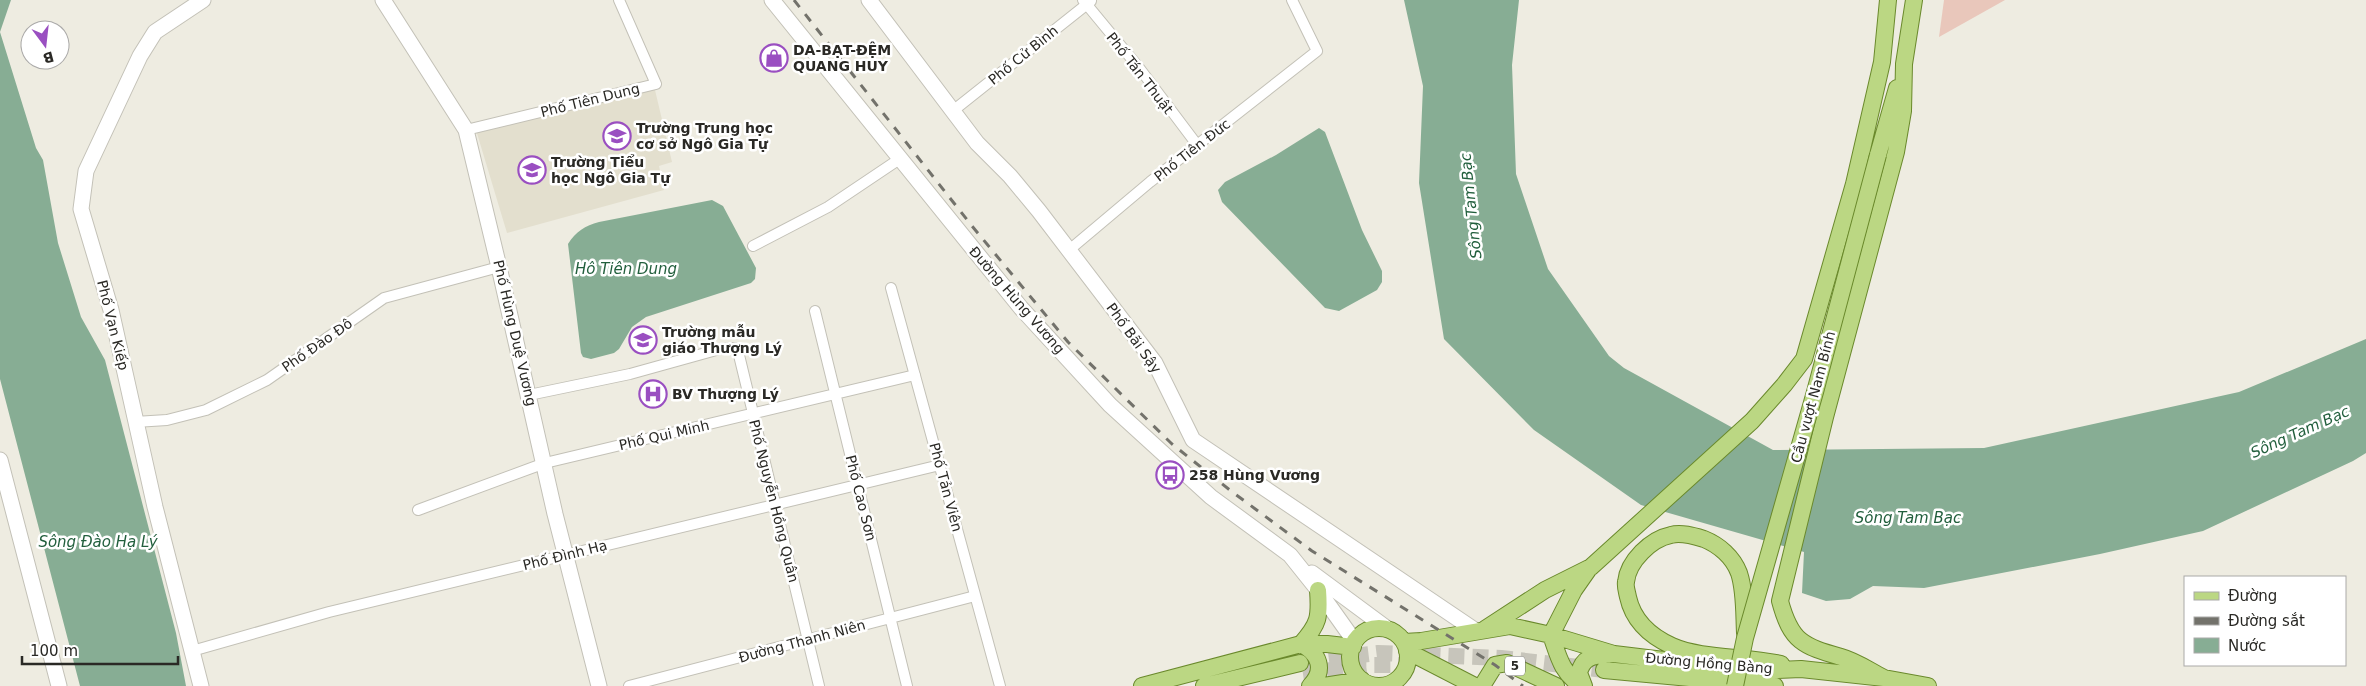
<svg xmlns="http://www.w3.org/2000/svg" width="2366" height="686" font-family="'DejaVu Sans',sans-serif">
<rect width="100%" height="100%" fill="#eeece1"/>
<path fill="#e3dfce" d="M 655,90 L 672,162 L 659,166 L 664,190 L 507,233 L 476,130 Z"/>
<path fill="#e9c7bb" d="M 1944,0 L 2005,0 L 1939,37 Z"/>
<path fill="#87ad94" d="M 0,0 L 11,0 L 0,32 L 36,148 L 43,160 L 58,243 L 81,317 L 105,360 L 176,633 L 186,686 L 80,686 L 0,379 Z
M 1404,0 L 1519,0 L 1512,65 L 1516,174 L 1548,269 L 1609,356 L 1624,368 L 1773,450 L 1984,448 L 2239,392 L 2366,339 L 2366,453 L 2353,461 L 2203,531 L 2100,554 L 1924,588 L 1873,586 L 1850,599 L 1826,601 L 1802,593 L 1804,552 L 1641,505 L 1534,430 L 1444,339 L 1419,183 L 1423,86 Z
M 1319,128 L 1325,132 L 1362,230 L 1382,271 L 1382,282 L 1377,290 L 1339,311 L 1325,308 L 1222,202 L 1218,190 L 1225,182 L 1276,155 Z
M 712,200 L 723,206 L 756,268 L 755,279 L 751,283 L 646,317 L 632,327 L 619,349 L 614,353 L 591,359 L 583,357 L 581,353 L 568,244 C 576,231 585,226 599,222 Z"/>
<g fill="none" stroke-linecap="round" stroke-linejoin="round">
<path stroke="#c7c5bb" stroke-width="16" stroke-dasharray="16 8" stroke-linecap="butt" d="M 1305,662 L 1378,653 L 1501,658 L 1604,670
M 1303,674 L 1366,665 L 1412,665"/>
<g stroke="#c3c1b7" stroke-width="12">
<path id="street" d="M 1083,0 L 1140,69 L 1198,146
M 954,110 L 1091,1
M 466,130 L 656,84 L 619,0
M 753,246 L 828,207 L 901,158
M 1068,251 L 1150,182 L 1317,51 L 1292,0
M 891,288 L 1000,686
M 815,311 L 907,686
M 529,395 L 630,374 L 720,349 L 734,348 L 738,351 L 819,686
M 135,422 L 167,420 L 206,410 L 267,380 L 384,298 L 499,267
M 418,510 L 545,463 L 915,375
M 192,651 L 329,612 L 940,465
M 629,686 L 975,596"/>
</g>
<g stroke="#c3c1b7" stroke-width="17">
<path id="secondary" d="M 383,0 L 466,130 L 499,267 L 555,514 L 599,686
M 772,0 L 1021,308 L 1110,405 L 1211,497 L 1290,555 L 1318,590 L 1355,642
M 869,0 L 977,143 L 1010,176 L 1039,211 L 1155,363 L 1193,440 L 1476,631
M 0,460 L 59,686
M 1312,573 L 1389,630
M 201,686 L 155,507 L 111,310 L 81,209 L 86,171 L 140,56 L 155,32 L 203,0"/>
</g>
<g stroke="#6a892c" stroke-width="18">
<path id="primary" d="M 1878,155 L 1897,88
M1350 657a29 29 0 1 1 58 0a29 29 0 1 1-58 0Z
M 1485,629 L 1545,590 L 1591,567 L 1752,421 L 1784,385 L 1804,359 L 1854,184 L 1882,62 L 1888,0
M 1745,633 C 1744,614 1745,591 1739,573 C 1733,557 1719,545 1704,539 C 1694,536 1681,532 1671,535 C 1651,539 1628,561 1626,582 C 1625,586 1627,592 1628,597 C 1633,620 1650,636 1672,646 C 1701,659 1747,656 1781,664
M 1404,642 L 1421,641 L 1510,626 L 1551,635 L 1614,654 L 1755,671 L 1801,669 L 1884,678 L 1928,686
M 1407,651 L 1475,686
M 1604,670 L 1775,686
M 1884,678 C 1870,671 1856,661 1841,657 C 1803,646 1791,642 1780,601 L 1825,417 L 1896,152 L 1903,111 L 1904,64 L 1914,0
M 1142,686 L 1301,644 L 1327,644 L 1353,647
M 1204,686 L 1300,663
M 1310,686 C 1326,670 1319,653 1301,644 C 1319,624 1320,617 1318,590
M 1324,686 L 1362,680
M 1482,686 L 1495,665 L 1507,663 L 1556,686
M 1581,686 C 1561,671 1559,658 1551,635 L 1574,590 L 1588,570
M 1584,686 L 1579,673 C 1583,656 1594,656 1610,654"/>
</g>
<use href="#street" stroke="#fff" stroke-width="10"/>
<use href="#secondary" stroke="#fff" stroke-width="15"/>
<use href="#primary" stroke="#bbd783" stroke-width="16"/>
<path stroke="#73726b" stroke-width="3" stroke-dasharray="9 9" stroke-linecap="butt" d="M 794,0 L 972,226 L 1068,342 L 1172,444 L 1231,491 L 1312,551 L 1495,665 L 1523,686"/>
<g stroke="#6a892c" stroke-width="18" stroke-linecap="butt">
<path id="primary-bridge" d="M 1735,686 L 1745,638 L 1815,392 L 1878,155"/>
</g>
<use href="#primary-bridge" stroke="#bbd783" stroke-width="16"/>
</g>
<defs>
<g id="shop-ring" transform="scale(1.4375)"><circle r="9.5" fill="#fff" stroke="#9a4fc1" stroke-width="1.5"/><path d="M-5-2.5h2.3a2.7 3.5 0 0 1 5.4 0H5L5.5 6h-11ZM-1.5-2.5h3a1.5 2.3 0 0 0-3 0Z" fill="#9a4fc1"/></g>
<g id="school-ring" transform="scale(1.4375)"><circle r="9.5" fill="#fff" stroke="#9a4fc1" stroke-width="1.5"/><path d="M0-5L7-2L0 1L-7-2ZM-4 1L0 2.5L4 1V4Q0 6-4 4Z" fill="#9a4fc1"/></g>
<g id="hospital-ring" transform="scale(1.4375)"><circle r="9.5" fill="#fff" stroke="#9a4fc1" stroke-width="1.5"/><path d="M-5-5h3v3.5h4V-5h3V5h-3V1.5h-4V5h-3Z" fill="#9a4fc1"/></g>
<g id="bus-ring" transform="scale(1.4375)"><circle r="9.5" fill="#fff" stroke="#9a4fc1" stroke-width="1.5"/><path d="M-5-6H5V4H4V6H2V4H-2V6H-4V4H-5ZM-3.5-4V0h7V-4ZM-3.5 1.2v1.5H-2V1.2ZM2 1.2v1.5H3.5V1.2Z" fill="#9a4fc1"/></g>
</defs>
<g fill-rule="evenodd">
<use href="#shop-ring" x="774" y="58"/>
<use href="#school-ring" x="617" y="136"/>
<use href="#school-ring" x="532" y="170"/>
<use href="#school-ring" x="643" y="340"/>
<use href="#hospital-ring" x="653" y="394"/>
<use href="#bus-ring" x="1170" y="475"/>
</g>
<g text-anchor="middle" stroke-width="5" stroke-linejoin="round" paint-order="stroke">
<rect fill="#fff" stroke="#6a6966" stroke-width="1" x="1505" y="656.5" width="20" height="19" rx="4"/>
<g font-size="12" font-weight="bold" fill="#2a2925">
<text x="1515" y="670">5</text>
</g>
<g font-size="14" font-weight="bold" fill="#2a2925" stroke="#fff" text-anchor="start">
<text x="793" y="55">DA-BẠT-ĐỆM<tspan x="793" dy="16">QUANG HUY</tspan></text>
<text x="636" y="133">Trường Trung học<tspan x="636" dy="16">cơ sở Ngô Gia Tự</tspan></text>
<text x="551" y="167">Trường Tiểu<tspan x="551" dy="16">học Ngô Gia Tự</tspan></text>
<text x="662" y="337">Trường mẫu<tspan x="662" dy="16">giáo Thượng Lý</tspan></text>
<text x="672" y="399">BV Thượng Lý</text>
<text x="1189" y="480">258 Hùng Vương</text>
</g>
<g font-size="14" fill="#2a2925" stroke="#fff">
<text transform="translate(1023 55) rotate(-39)" y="5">Phố Cử Bình</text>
<text transform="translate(1140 73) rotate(52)" y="5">Phố Tán Thuật</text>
<text transform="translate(590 100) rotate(-14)" y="5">Phố Tiên Dung</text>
<text transform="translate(1192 150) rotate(-38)" y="5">Phố Tiên Đức</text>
<text transform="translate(1017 300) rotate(49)" y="5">Đường Hùng Vương</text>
<text transform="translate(113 325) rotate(76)" y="5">Phố Vạn Kiếp</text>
<text transform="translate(515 333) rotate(77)" y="5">Phố Hùng Duệ Vương</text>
<text transform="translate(1134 338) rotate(54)" y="5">Phố Bãi Sậy</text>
<text transform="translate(317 345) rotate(-35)" y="5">Phố Đào Đô</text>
<text transform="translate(1813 397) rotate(-75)" y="5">Cầu vượt Nam Bính</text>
<text transform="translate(664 435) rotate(-13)" y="5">Phố Qui Minh</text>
<text transform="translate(946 487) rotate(75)" y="5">Phố Tản Viên</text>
<text transform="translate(861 498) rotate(76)" y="5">Phố Cao Sơn</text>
<text transform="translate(774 501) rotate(76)" y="5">Phố Nguyễn Hồng Quân</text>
<text transform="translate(565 555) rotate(-14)" y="5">Phố Đình Hạ</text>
<text transform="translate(802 641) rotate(-15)" y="5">Đường Thanh Niên</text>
<text transform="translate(1709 663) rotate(5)" y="5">Đường Hồng Bàng</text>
</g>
<g font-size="15" font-style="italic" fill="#225f3d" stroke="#fff">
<text transform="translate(1471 206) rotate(-96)" y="5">Sông Tam Bạc</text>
<text x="626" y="274">Hô Tiên Dung</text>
<text transform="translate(2300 432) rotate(-24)" y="5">Sông Tam Bạc</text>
<text x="1908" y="523">Sông Tam Bạc</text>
<text x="98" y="547">Sông Đào Hạ Lý</text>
</g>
</g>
<rect x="2184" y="576" width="162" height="90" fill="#ffffff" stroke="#aaa9a8"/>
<rect x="2194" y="592" width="25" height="8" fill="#bbd783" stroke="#aaa9a8"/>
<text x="2228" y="601" font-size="15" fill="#2a2925">Đường</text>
<rect x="2194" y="617" width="25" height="8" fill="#73726b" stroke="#aaa9a8"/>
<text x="2228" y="626" font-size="15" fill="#2a2925">Đường sắt</text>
<rect x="2194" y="638" width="25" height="15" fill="#87ad94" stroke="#aaa9a8"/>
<text x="2228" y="651" font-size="15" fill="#2a2925">Nước</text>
<g transform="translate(45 45) rotate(165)"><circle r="24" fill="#ffffff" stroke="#aaa9a8"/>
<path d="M0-4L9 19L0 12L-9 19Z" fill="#9a4fc1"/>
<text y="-8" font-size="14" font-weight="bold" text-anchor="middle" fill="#2a2925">B</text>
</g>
<path d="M22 656v8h156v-8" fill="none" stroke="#2a2925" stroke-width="2.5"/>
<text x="30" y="656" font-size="15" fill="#2a2925" stroke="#ffffff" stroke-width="4" paint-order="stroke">100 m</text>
</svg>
